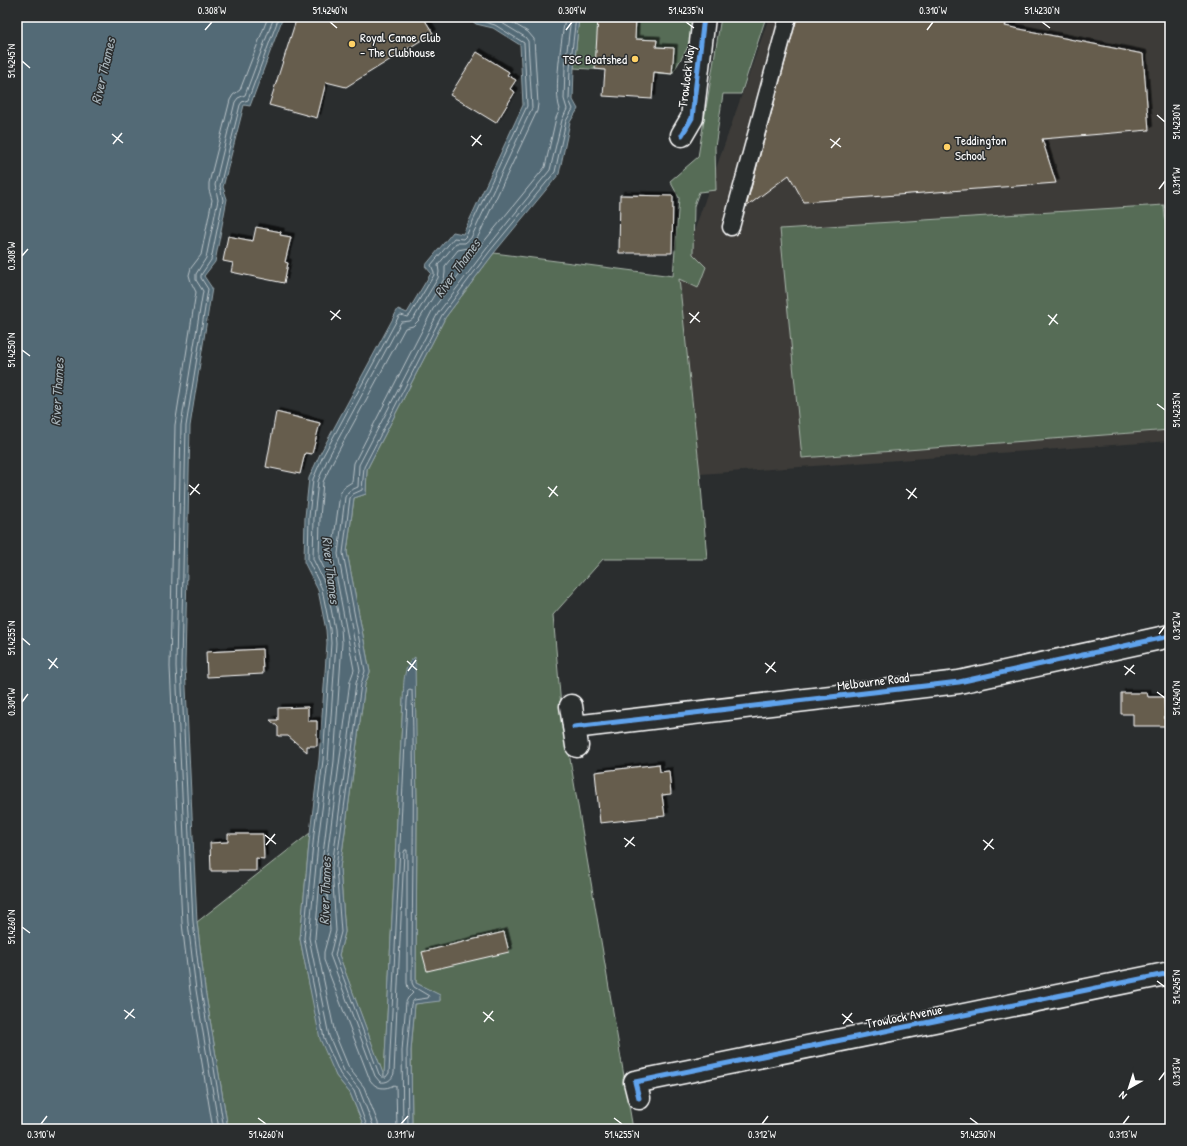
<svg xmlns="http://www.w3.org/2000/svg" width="1187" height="1146" font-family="'Patrick Hand',sans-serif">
<defs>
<filter id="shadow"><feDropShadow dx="3.5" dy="-3.5" stdDeviation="0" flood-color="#0009"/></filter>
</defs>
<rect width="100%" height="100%" fill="#2a2d2e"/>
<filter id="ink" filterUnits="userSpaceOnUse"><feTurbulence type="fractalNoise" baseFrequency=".025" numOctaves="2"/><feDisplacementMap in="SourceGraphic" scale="8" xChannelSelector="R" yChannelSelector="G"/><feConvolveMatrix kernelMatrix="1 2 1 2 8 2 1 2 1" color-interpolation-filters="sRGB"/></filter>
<g filter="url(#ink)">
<path fill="#3c3b38" d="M 769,17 L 1170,17 L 1170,441 L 700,474 L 678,277 Z"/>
<path fill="#566c57" stroke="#aab6ab" d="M 579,17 L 697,17 L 695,41 L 690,37 L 688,47 L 672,74 L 574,68 Z
M 721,17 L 766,17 L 741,94 L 723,94 L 715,147 L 716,190 L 699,192 L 694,206 L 693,254 L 706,267 L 698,288 L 679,279 L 700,474 L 707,559 L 603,559 L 553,615 L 561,706 L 633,1129 L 412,1129 L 411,1051 L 415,1004 L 440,1000 L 439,995 L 416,983 L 417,805 L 414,658 L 403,700 L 384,1077 L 339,955 L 345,932 L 340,868 L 365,684 L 370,672 L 347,552 L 354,498 L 366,494 L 367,469 L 445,318 L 494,253 L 673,276 L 679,198 L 670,181 L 698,157 Z
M 1164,205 L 1170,269 L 1170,430 L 802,458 L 780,229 Z
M 310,833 L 300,939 L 310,988 L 336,1076 L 350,1093 L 365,1129 L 228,1129 L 205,989 L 197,922 Z"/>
<path fill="#526a76" stroke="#97a6ad" d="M 17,17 L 283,17 L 250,106 L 244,105 L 223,187 L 227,199 L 215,262 L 204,276 L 212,288 L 190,426 L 185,666 L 197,922 L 205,989 L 228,1129 L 17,1129 Z
M 467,17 L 579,17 L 574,68 L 573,100 L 578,109 L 570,122 L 559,174 L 494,253 L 445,318 L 367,469 L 366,494 L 354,498 L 347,552 L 370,672 L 365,684 L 340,868 L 345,932 L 339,955 L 384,1076 L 403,700 C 404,686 402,666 415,657 L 417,805 L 416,983 L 440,995 L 440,1001 L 415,1004 L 411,1051 L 412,1129 L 365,1129 L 350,1093 L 336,1076 L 320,1039 L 300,939 L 310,833 L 319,760 L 327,643 L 326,630 L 318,590 L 304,562 L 305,517 L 309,478 L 320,454 L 398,309 L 407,313 L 431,273 L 425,266 L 453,232 L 463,234 L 523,105 L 520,45 L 493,28 L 476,24 Z"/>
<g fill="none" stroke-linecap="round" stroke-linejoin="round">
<path stroke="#bac3c8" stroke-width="1" d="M 503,17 L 528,32 L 534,39 L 538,104 L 537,111 L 476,241 L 468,248 L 458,250 L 445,266 L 445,273 L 444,279 L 419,320 L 413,326 L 405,328 L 333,461 L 323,482 L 320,518 L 319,558 L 333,587 L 341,628 L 342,643 L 334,761 L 322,863 L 324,866 L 326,864 L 350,681 L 354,670 L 332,553 L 340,494 L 344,487 L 352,482 L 354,463 L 433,309 L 482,244 L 545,167 L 556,118 L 560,109 C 553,90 562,39 565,17
M 213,1129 L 190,991 L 182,923 L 170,667 L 175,425 L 196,292 L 191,282 L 189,275 L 191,268 L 201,255 L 212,200 L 209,190 L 209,183 L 230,100 L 233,95 L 240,90 L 268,17
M 219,1129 L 196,990 L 188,923 L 176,666 L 181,425 L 203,291 L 196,280 L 196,274 L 206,258 L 218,200 L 215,185 L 235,102 L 238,98 L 245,95 L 274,17
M 224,1129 L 201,989 L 193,922 L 181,666 L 186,426 L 208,289 L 201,278 L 201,275 L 211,260 L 223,200 L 220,186 L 240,105 L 242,102 L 248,100 L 279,17
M 368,1129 L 354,1091 L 340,1074 L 324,1038 L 304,938 L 314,833 L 323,760 L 331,643 L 330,629 L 322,589 L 308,560 L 309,517 L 313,479 L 323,456 L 399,316 L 401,315 L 407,317 L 410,315 L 434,275 L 434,272 L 431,265 L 454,238 L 463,239 L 466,236 L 527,106 L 524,43 L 495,25 L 478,20 L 473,17
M 373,1129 L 373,1125 L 359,1089 L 344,1071 L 329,1036 L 309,938 L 319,834 L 328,761 L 336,643 L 335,629 L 327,588 L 313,559 L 314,518 L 318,481 L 328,458 L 401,322 L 410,321 L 414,318 L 438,278 L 439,272 L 438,265 L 456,243 L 465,243 L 471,238 L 532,108 L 528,41 L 525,37 L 497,20 L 485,17
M 379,1129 L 378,1123 L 364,1087 L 349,1068 L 335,1034 L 315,938 L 321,868 L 323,866 L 325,868 L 330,930 L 324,952 L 324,960 L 370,1080 C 376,1089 385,1090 394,1085 L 396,1086 L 397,1129
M 403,1129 L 402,1051 L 406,1002 L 408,998 L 413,993 L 408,988 L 407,983 L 407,850 L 405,850 L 404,852 L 394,1073 C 392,1080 387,1083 380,1082 L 375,1076 L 330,955 L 336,931 L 332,867 L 356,683 L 360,671 L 338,554 L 345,497 L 349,491 L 358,487 L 359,465 L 438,313 L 487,248 L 550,170 L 562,120 L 567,109 L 564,99 L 565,67 L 571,17
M 408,1129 L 407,1051 L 411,1004 L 414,1000 L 428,998 L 429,996 L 414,987 L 412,983 C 412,885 415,788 412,690 L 410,689 L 408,690 L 407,701 L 389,1073 L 386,1077 L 382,1077 L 379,1074 L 335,955 L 341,932 L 336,867 L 361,684 L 365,671 L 343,553 L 350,498 L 353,494 L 362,490 L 364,467 L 442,315 L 490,251 L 555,172 L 566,121 L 573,109 L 569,100 L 570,68 L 576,17"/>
<path stroke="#a8b4ba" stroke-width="1" stroke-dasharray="5 4" stroke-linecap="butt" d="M 506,23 L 506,17"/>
</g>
<path fill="#665d4e" stroke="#fff" filter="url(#shadow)" d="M 297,17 L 351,17 L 358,19 L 361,17 L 423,17 L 433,33 L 346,87 L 326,82 L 317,118 L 269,105 Z
M 598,17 L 636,17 L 635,39 L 657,40 L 656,47 L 674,48 L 672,74 L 654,72 L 652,99 L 603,96 L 605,70 L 595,69 Z
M 797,17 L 1009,17 L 1005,26 L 1143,54 L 1149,130 L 1042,139 L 1056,183 L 804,202 L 789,175 L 746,207 Z
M 477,52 L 509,72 L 507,75 L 516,80 L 510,89 L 515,92 L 496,123 L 450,95 Z
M 620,195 L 673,196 L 672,253 L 619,253 Z
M 256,227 L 281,232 L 280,235 L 291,237 L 285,262 L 288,263 L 284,283 L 231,272 L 233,263 L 223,261 L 228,236 L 253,241 Z
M 276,412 L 320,423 L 312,454 L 305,453 L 300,474 L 266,467 Z
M 262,649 L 263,674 L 207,677 L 206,652 Z
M 1121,693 L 1147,693 L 1148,697 L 1164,697 L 1165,726 L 1133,726 L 1133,714 L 1121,714 Z
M 308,707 L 308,721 L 317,721 L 317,746 L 307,746 L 307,752 L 288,736 L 278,736 L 278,727 L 270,720 L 278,720 L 278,708 Z
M 659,764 L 660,772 L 669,771 L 671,794 L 662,795 L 665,816 L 600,823 L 595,772 Z
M 228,834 L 263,834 L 264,859 L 256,858 L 256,871 L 211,871 L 210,843 L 228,842 Z
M 504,932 L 509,952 L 427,971 L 422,952 Z"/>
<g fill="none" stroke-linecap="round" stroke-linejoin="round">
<g stroke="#fff" stroke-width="19">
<path id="service" d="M 731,227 L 788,17"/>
</g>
<g stroke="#fff" stroke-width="25">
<path id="minor" d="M 682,135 L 692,118 L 704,17
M 571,706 L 577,746
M 574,727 L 959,682 L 1170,636
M 639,1098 L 635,1082 L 1170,973"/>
</g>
<use href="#service" stroke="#2a2d2e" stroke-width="16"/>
<use href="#minor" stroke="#2a2d2e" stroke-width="22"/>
<g stroke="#2a2d2e" stroke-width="8">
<path id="cycleway" d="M 682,135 L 692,118 L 704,17
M 574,727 L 959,682 L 1170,636
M 639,1098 L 635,1082 L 1170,973"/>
</g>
<use href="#cycleway" stroke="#60a3ed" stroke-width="5"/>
</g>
</g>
<path fill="none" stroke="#fff" stroke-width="1.5" d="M 330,22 L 337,28M 686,22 L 694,28M 1042,22 L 1050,28M 205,30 L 212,22M 566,30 L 572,22M 927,30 L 933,22M 22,61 L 30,68M 1157,115 L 1165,122M 112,134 L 123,143M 471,136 L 482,145M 830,139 L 841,147M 113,144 L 122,133M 472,146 L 481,135M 831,148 L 840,138M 1159,189 L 1165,181M 22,256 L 28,249M 330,311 L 341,319M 689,313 L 700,322M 1048,315 L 1058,324M 331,320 L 340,310M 690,323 L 699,312M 1049,325 L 1057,314M 22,350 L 30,356M 1157,404 L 1165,410M 189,485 L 200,494M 548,487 L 558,496M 906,489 L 917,498M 190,495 L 199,484M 549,497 L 557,486M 908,499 L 916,488M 1159,634 L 1165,626M 22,638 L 30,645M 48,659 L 58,668M 407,661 L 417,670M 765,663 L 776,672M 1124,666 L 1135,674M 49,669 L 57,658M 408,671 L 416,660M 766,673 L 775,662M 1125,675 L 1134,665M 1157,692 L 1165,698M 22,702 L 28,694M 265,835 L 276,844M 624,838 L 635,846M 983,840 L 994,849M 266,845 L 275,834M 625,847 L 634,837M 984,850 L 993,839M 22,927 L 30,933M 1157,981 L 1165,987M 124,1010 L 135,1018M 483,1012 L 494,1021M 842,1014 L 853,1023M 125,1019 L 134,1009M 484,1022 L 493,1011M 843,1024 L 852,1013M 1159,1080 L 1165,1072M 258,1118 L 266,1124M 614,1118 L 622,1124M 970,1118 L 978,1124M 41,1124 L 47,1116M 401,1124 L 408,1116M 762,1124 L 768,1116M 1123,1124 L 1129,1116"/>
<g fill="#ffd166" stroke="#2a2d2e" stroke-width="1.5">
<circle cx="352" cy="44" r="4"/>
<circle cx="635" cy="59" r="4"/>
<circle cx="947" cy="147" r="4"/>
</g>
<g text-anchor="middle" stroke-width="3" stroke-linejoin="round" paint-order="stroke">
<g font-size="13" fill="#fff" stroke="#2a2d2e" text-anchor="start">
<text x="360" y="42">Royal Canoe Club<tspan x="360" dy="15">- The Clubhouse</tspan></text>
<text x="627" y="64" text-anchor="end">TSC Boatshed</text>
<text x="955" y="145">Teddington<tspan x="955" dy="15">School</tspan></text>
</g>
<g font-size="13" fill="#fff" stroke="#2a2d2e">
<text transform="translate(686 76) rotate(-83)" y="5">Trowlock Way</text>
<text transform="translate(873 681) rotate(-7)" y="5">Melbourne Road</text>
<text transform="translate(904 1016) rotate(-11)" y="5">Trowlock Avenue</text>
</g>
<g font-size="14" font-style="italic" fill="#a8b4ba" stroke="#2a2d2e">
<text transform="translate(103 71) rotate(-77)" y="5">River Thames</text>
<text transform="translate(457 268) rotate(-54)" y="5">River Thames</text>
<text transform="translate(57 392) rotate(-87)" y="5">River Thames</text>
<text transform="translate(331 570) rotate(83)" y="5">River Thames</text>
<text transform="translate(325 891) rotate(-88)" y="5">River Thames</text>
</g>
</g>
<rect width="1187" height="1146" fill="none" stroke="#2a2d2e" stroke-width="44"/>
<g transform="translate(1129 1088) rotate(219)" stroke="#2a2d2e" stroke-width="3" paint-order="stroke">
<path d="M0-3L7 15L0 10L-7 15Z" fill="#ffffff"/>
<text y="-6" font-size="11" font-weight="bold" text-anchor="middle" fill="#ffffff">N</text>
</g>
<rect x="22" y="22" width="1143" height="1102" fill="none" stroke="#fff" stroke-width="1.5"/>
<g font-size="10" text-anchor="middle" fill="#fff">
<text x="212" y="14">0.308°W</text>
<text x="330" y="14">51.4240°N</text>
<text x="572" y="14">0.309°W</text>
<text x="686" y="14">51.4235°N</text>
<text x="933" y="14">0.310°W</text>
<text x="1042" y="14">51.4230°N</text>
<text transform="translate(11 61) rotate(-90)" y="4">51.4245°N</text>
<text transform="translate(1176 122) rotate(-90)" y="4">51.4230°N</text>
<text transform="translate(1176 181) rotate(-90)" y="4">0.311°W</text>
<text transform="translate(11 256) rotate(-90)" y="4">0.308°W</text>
<text transform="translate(11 350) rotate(-90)" y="4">51.4250°N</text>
<text transform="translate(1176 410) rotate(-90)" y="4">51.4235°N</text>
<text transform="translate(1176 626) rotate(-90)" y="4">0.312°W</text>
<text transform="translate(11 638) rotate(-90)" y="4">51.4255°N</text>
<text transform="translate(1176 698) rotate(-90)" y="4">51.4240°N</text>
<text transform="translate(11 702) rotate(-90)" y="4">0.309°W</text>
<text transform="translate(11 927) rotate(-90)" y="4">51.4260°N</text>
<text transform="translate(1176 987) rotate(-90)" y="4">51.4245°N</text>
<text transform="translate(1176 1072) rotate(-90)" y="4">0.313°W</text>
<text x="41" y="1138">0.310°W</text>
<text x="266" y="1138">51.4260°N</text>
<text x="401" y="1138">0.311°W</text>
<text x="622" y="1138">51.4255°N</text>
<text x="762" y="1138">0.312°W</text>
<text x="978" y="1138">51.4250°N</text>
<text x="1123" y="1138">0.313°W</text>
</g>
</svg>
